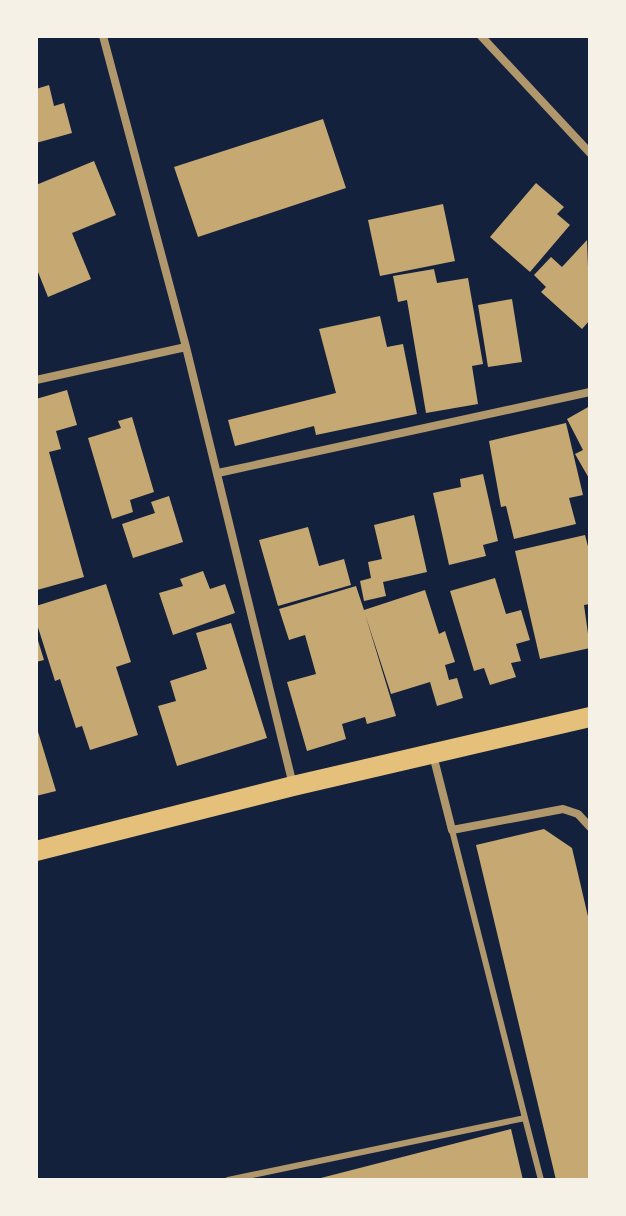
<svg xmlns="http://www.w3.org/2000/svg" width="626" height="1216" font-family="Montserrat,sans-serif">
<rect width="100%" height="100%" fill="#14213d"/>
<path fill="#c6a872" d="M 49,85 L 54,106 L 64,103 L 72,133 L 36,143 L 36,89 Z
M 323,119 L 346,188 L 198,237 L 174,167 Z
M 94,161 L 116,215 L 72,233 L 91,279 L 48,297 L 36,267 L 36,185 Z
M 536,183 L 564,207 L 557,214 L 570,225 L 530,272 L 490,237 Z
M 443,204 L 455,261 L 380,276 L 368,220 Z
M 587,240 L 590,320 L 582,329 L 541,292 L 546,287 L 534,275 L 551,257 L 562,267 Z
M 434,269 L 437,283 L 468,278 L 483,364 L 472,366 L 478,404 L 426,413 L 407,300 L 398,302 L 393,276 Z
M 512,299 L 522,362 L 488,367 L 478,305 Z
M 380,316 L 387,347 L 403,344 L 417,414 L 316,435 L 314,426 L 235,446 L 228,420 L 336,393 L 319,329 Z
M 67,390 L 77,425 L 56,431 L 61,449 L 49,452 L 84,577 L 37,590 L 36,399 Z
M 590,406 L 590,480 L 575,454 L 583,450 L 567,419 Z
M 132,417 L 154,492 L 130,500 L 133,512 L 112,519 L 88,438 L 121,428 L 118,421 Z
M 566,423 L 583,495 L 569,498 L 576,524 L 514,539 L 506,506 L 501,507 L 489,441 Z
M 483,474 L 498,541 L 483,545 L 486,556 L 449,565 L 433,493 L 461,487 L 460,479 Z
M 169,496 L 183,542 L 133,558 L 122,524 L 155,513 L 151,502 Z
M 414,515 L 427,572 L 383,582 L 386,596 L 364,601 L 360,581 L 371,578 L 368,562 L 382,559 L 374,525 Z
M 308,527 L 319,566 L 344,559 L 351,585 L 278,606 L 259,540 Z
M 585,535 L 590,554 L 590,604 L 584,605 L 590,648 L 540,659 L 515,551 Z
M 203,571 L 210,589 L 225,584 L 235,613 L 173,635 L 159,593 L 183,586 L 180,579 Z
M 495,578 L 506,614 L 521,610 L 530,640 L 516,644 L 521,661 L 511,663 L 516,677 L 490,685 L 484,668 L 474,671 L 450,591 Z
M 106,584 L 131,662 L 116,667 L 138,735 L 90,750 L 82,726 L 76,728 L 60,679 L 55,681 L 36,621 L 36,606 Z
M 356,586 L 364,610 L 425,590 L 439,634 L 445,631 L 455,662 L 445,665 L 449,680 L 457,678 L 463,698 L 437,706 L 430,682 L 391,694 L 365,614 L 396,716 L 367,724 L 365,717 L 342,724 L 346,739 L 307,751 L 287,682 L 316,674 L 305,635 L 289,640 L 279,609 Z
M 231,623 L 267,738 L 177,766 L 158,706 L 176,701 L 170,681 L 207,669 L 196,633 Z
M 36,634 L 44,660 L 36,662 Z
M 36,725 L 56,791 L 36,796 Z
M 544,829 L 572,848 L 590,925 L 590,1180 L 556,1180 L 476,845 Z
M 511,1129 L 523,1180 L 317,1180 L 317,1179 Z"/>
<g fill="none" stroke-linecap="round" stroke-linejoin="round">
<path stroke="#b1986c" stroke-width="6" d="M 525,1118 L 541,1180
M 228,1180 L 525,1118 L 452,830"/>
<path stroke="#b1986c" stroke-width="8" d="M 103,36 L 186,347 L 293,785
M 481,36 L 590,153
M 36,380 L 186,347
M 218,473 L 590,392
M 433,755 L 452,830 L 563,809 L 578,814 L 590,827"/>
<path stroke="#e5c07b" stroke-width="20" d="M 36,851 L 293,786 L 590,717"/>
</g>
<rect width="626" height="1216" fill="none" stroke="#f6f1e7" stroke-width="76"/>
</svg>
